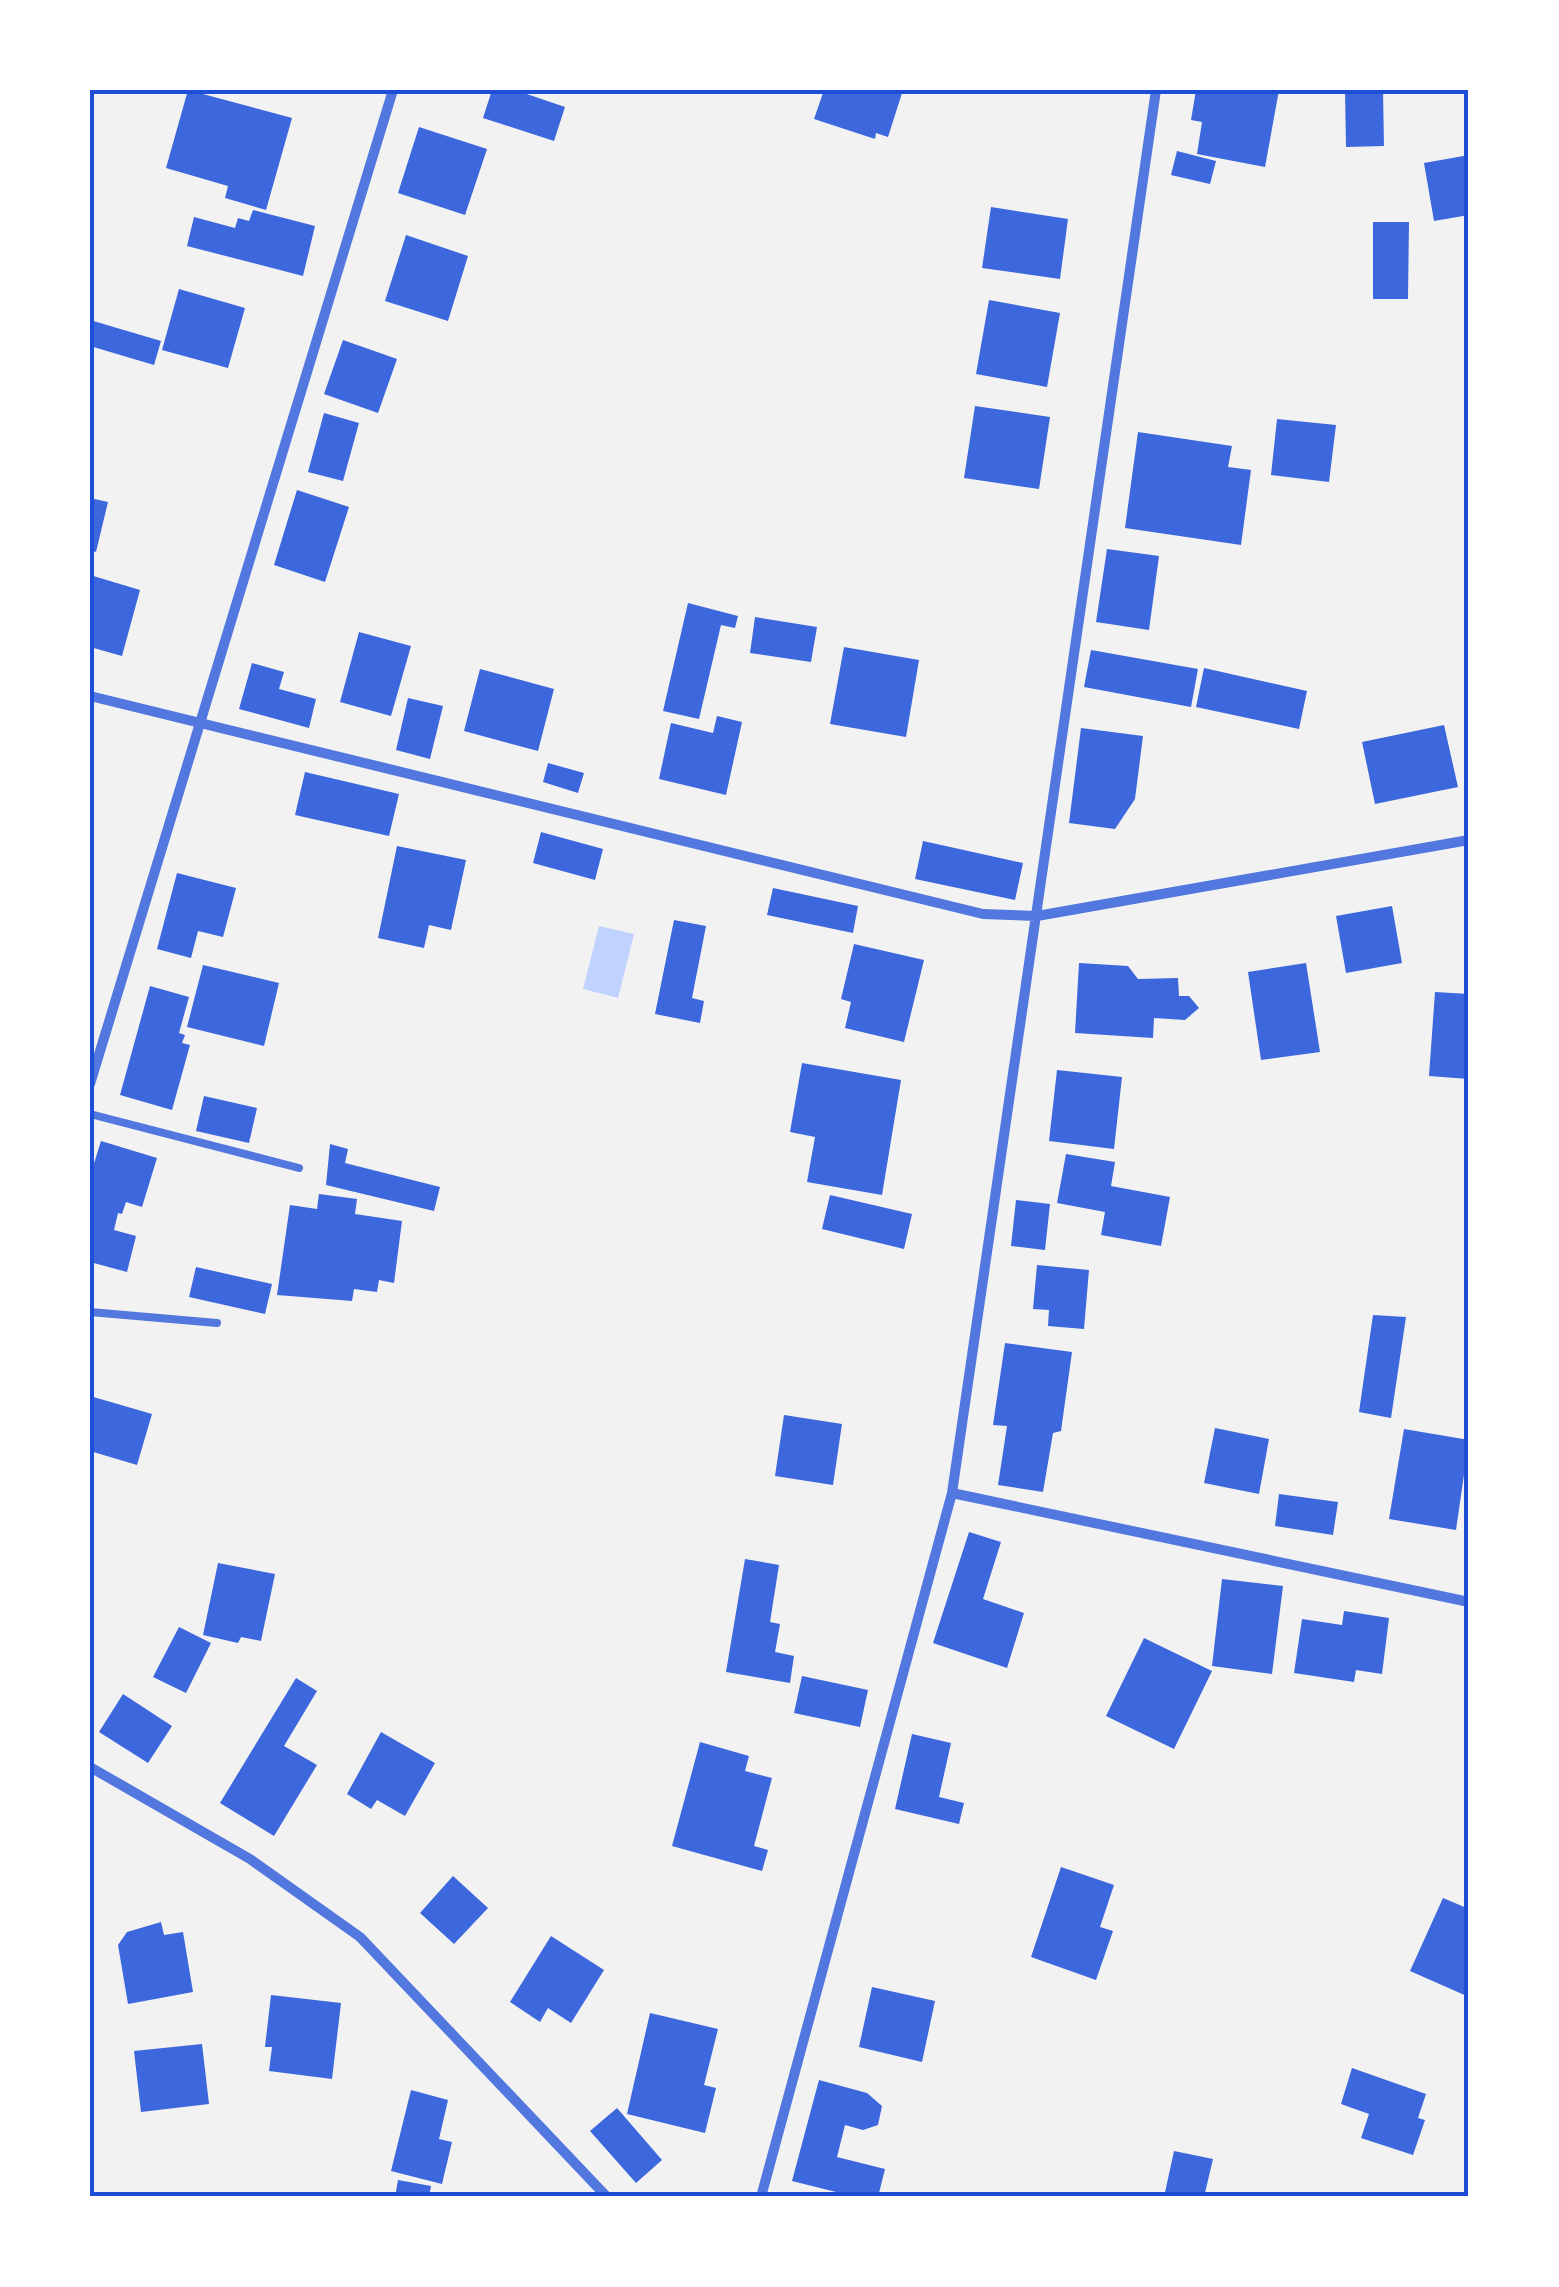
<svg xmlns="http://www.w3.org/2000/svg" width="1559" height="2287" font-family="'PT Sans',sans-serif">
<rect width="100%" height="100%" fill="#f2f2f2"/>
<path fill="#bfd3fe" d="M 599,926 L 634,934 L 618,998 L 583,989 Z"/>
<path fill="#3d67dc" d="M 188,90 L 292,118 L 266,210 L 225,198 L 228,186 L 166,168 Z
M 492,90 L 515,90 L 565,107 L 554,141 L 483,118 Z
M 824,90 L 903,90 L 888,137 L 876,133 L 875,139 L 814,119 Z
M 1196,90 L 1279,90 L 1265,167 L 1197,154 L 1202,122 L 1191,120 Z
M 1345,90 L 1383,90 L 1384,146 L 1346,147 Z
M 419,127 L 487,149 L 465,215 L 398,193 Z
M 1177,151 L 1216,161 L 1210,184 L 1171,175 Z
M 1469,155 L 1469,215 L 1434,221 L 1424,163 Z
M 991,207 L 1068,219 L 1060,279 L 982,268 Z
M 253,210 L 315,226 L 303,276 L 187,246 L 194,217 L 235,228 L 238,218 L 249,221 Z
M 1373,222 L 1409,222 L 1408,299 L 1373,299 Z
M 406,235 L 468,256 L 448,321 L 385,301 Z
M 179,289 L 245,308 L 228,368 L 162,350 Z
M 989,300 L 1060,313 L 1047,387 L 976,374 Z
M 90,320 L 161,341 L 154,365 L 90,346 Z
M 343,340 L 397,359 L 378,413 L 324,394 Z
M 975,406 L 1050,417 L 1039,489 L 964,478 Z
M 324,413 L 359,423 L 343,481 L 308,472 Z
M 1277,419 L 1336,425 L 1329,482 L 1271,475 Z
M 1138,432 L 1232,446 L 1228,467 L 1251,470 L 1241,545 L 1125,528 Z
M 297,490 L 349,507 L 325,582 L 274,565 Z
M 90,498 L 108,502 L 96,552 L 90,550 Z
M 1107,549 L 1159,556 L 1149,630 L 1096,622 Z
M 90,575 L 140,590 L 122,656 L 90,647 Z
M 688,603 L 738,616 L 735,628 L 721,625 L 699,719 L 663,711 Z
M 755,617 L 817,627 L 811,662 L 750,653 Z
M 359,632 L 411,646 L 391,716 L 340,702 Z
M 844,647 L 919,660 L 906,737 L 830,724 Z
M 1091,650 L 1198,669 L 1191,707 L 1084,687 Z
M 252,663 L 284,672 L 279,689 L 316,699 L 309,728 L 239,709 Z
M 1204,668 L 1307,691 L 1299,729 L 1196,707 Z
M 480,669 L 554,689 L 538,751 L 464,731 Z
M 408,698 L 443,706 L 430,759 L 396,750 Z
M 717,716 L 742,722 L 726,795 L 659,779 L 671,723 L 713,733 Z
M 1444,725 L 1458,787 L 1375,804 L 1362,742 Z
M 1081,728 L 1143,736 L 1135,799 L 1115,829 L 1069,823 Z
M 548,763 L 584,773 L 578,793 L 543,782 Z
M 305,772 L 399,794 L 389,836 L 295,815 Z
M 541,832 L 603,849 L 595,880 L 533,863 Z
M 923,841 L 1023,863 L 1015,900 L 915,879 Z
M 397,846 L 466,860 L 451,930 L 429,925 L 424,948 L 378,938 Z
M 177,873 L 236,888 L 223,937 L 198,931 L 191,958 L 157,949 Z
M 773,888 L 858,906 L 853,933 L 767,915 Z
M 1392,906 L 1402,963 L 1346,973 L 1336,916 Z
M 674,920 L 706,926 L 692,998 L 704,1001 L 700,1023 L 655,1014 Z
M 854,944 L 924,960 L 904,1042 L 845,1028 L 851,1002 L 841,999 Z
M 1079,963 L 1128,966 L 1138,979 L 1178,978 L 1179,996 L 1189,996 L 1199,1008 L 1185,1020 L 1154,1018 L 1153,1038 L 1075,1033 Z
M 1306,963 L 1320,1052 L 1261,1060 L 1248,972 Z
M 203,965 L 279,983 L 264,1046 L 187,1027 Z
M 150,986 L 189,997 L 179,1033 L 185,1035 L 182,1043 L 190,1045 L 172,1110 L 120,1095 Z
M 1435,992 L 1469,994 L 1469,1079 L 1429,1076 Z
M 802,1063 L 901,1080 L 882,1195 L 807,1182 L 815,1137 L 790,1132 Z
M 1057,1070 L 1122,1077 L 1114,1149 L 1049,1141 Z
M 204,1096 L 257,1108 L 249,1143 L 196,1131 Z
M 101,1141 L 157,1158 L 142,1207 L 126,1202 L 122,1214 L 118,1213 L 114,1230 L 136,1236 L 127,1272 L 90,1262 L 90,1176 Z
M 330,1144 L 348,1149 L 345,1163 L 440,1187 L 434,1211 L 326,1185 Z
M 1066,1154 L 1115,1162 L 1111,1186 L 1170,1197 L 1161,1246 L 1101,1235 L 1105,1212 L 1057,1203 Z
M 319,1194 L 357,1199 L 355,1214 L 402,1221 L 394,1283 L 379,1280 L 377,1292 L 354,1289 L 352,1301 L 277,1295 L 290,1205 L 317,1209 Z
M 830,1195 L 912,1214 L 904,1249 L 822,1229 Z
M 1016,1200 L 1050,1204 L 1045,1250 L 1011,1246 Z
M 1037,1265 L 1089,1270 L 1084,1329 L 1048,1326 L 1049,1310 L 1033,1309 Z
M 196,1267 L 272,1284 L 265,1314 L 189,1297 Z
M 1373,1315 L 1406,1317 L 1391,1418 L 1359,1412 Z
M 1005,1343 L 1072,1352 L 1061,1431 L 1053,1433 L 1043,1492 L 998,1485 L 1007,1426 L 993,1425 Z
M 90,1396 L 152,1414 L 137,1465 L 90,1451 Z
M 784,1415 L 842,1424 L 833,1485 L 775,1476 Z
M 1215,1428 L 1269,1439 L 1259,1494 L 1204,1483 Z
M 1404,1429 L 1469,1440 L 1456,1530 L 1389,1519 Z
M 1279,1494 L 1338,1502 L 1333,1535 L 1275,1526 Z
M 969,1532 L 1001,1542 L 983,1599 L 1024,1613 L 1007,1668 L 933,1643 Z
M 745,1559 L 779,1565 L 770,1622 L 780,1624 L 775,1652 L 794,1656 L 790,1683 L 726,1672 Z
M 218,1563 L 275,1574 L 261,1641 L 241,1637 L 238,1643 L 203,1635 Z
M 1222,1579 L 1283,1586 L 1272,1674 L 1212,1666 Z
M 1344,1611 L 1389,1618 L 1382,1674 L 1356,1670 L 1354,1682 L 1294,1673 L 1302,1619 L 1342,1625 Z
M 179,1627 L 211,1643 L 186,1693 L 153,1677 Z
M 1144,1638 L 1212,1671 L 1174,1749 L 1106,1716 Z
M 802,1676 L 868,1690 L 860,1727 L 794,1713 Z
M 296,1678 L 317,1691 L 284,1746 L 317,1765 L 274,1836 L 220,1803 Z
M 123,1694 L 172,1726 L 148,1763 L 99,1732 Z
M 381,1732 L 435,1763 L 405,1816 L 377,1800 L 371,1809 L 347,1794 Z
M 912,1734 L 951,1743 L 939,1797 L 964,1803 L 959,1824 L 895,1809 Z
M 700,1742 L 749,1756 L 745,1771 L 772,1778 L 754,1846 L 768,1850 L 762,1871 L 672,1846 Z
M 1061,1867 L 1114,1885 L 1100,1927 L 1113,1931 L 1096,1980 L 1031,1957 Z
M 453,1876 L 488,1908 L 454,1944 L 420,1913 Z
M 1443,1898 L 1469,1909 L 1469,1997 L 1410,1971 Z
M 161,1922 L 164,1935 L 183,1932 L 193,1992 L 128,2004 L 118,1945 L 127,1932 Z
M 551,1936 L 604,1970 L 571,2023 L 548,2008 L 540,2022 L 510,2002 Z
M 872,1987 L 935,2001 L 922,2062 L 859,2047 Z
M 271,1995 L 341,2003 L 332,2079 L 269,2071 L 272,2047 L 265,2047 Z
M 650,2013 L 718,2029 L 704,2085 L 716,2088 L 705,2133 L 627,2114 Z
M 202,2044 L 209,2104 L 141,2112 L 134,2051 Z
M 1352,2068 L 1426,2094 L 1418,2118 L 1425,2120 L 1413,2155 L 1361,2138 L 1369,2114 L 1341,2104 Z
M 819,2080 L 867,2093 L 882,2106 L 878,2125 L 863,2130 L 845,2125 L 837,2157 L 885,2169 L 878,2197 L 856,2197 L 792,2181 Z
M 411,2090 L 448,2100 L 439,2139 L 452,2142 L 442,2184 L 391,2171 Z
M 617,2108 L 662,2160 L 636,2183 L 590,2131 Z
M 1174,2151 L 1213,2159 L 1204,2197 L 1164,2197 Z
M 398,2180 L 431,2186 L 429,2197 L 395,2197 Z"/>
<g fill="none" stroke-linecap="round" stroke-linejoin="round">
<path stroke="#5277de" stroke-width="8" d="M 90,1114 L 299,1168
M 90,1312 L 217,1323"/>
<path stroke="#5277de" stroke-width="10" d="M 90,696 L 983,914 L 1037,916 L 1469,840
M 90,1084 L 393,90
M 952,1493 L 1469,1602
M 90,1767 L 250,1859 L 360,1937 L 607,2197
M 761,2197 L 952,1493 L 1156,90"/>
</g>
<rect width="1559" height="2287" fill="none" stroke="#ffffff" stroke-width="185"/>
<rect x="92" y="92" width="1374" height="2102" fill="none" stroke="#1d4ed8" stroke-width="4"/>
</svg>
